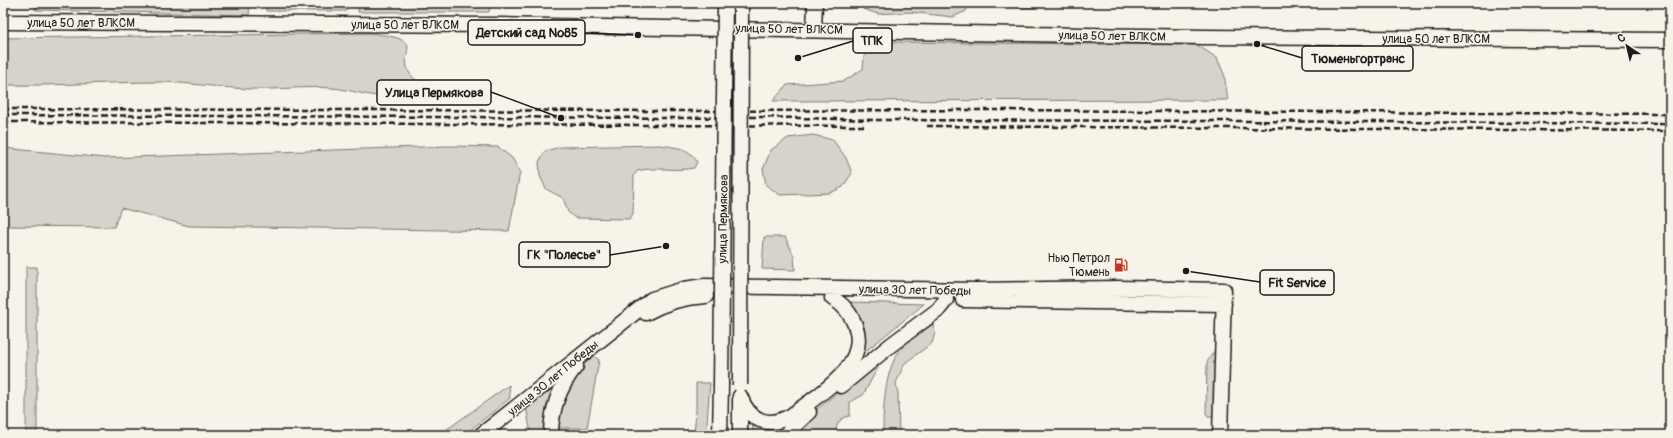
<svg xmlns="http://www.w3.org/2000/svg" width="1673" height="438" font-family="Pangolin,sans-serif">
<rect width="100%" height="100%" fill="#f7f3e8"/>
<filter id="ink" filterUnits="userSpaceOnUse"><feTurbulence type="fractalNoise" baseFrequency=".025" numOctaves="2"/><feDisplacementMap in="SourceGraphic" scale="8" xChannelSelector="R" yChannelSelector="G"/><feConvolveMatrix kernelMatrix="1 2 1 2 8 2 1 2 1" color-interpolation-filters="sRGB"/></filter>
<g filter="url(#ink)">
<path fill="#d7d3cb" stroke="#7a7874" d="M 36,3 L 250,3 L 249,15 L 35,10 Z
M 266,3 L 347,3 L 346,11 L 266,11 Z
M 359,3 L 490,3 L 489,12 L 358,12 Z
M 891,3 L 970,3 L 966,11 L 953,17 L 909,12 L 878,14 L 863,9 Z
M 995,3 L 1052,3 C 1040,10 1008,9 995,3 Z
M 372,33 C 383,36 402,35 408,46 C 407,55 404,65 410,74 C 414,78 417,81 419,87 C 398,108 358,90 332,88 C 305,86 277,90 250,89 C 221,88 192,83 163,82 C 110,82 56,86 3,85 L 3,38 Z
M 880,42 L 1197,45 L 1217,58 L 1224,74 L 1228,100 L 773,101 L 787,85 L 844,81 L 863,69 L 864,56 Z
M 813,135 L 833,140 L 846,158 L 852,173 L 843,187 L 830,193 L 780,195 L 766,185 L 763,169 L 771,150 L 788,138 Z
M 661,145 C 677,148 689,147 697,162 L 694,168 C 675,172 656,166 637,171 L 634,175 L 633,214 L 629,219 L 575,218 L 568,212 L 563,198 L 546,189 L 540,176 L 539,162 L 545,151 L 561,147 Z
M 449,146 L 498,147 L 512,158 L 520,172 L 509,231 L 189,226 L 121,208 L 114,227 L 3,226 L 3,148 L 105,158 Z
M 764,237 L 785,237 L 794,256 L 795,270 L 762,269 Z
M 26,267 L 37,267 L 37,435 L 26,435 Z
M 848,302 L 924,304 L 862,354 C 868,334 863,316 848,302 Z
M 933,324 L 935,333 L 932,343 L 905,363 L 896,383 L 898,393 L 899,435 L 883,435 C 883,409 884,370 901,349 C 908,340 924,331 933,324 Z
M 1219,349 L 1215,411 L 1212,416 L 1208,416 L 1206,413 L 1207,362 L 1215,350 Z
M 594,356 L 599,360 L 587,428 L 557,428 C 559,419 560,409 563,400 C 567,387 582,363 594,356 Z
M 876,361 L 881,362 L 863,395 L 850,402 L 850,416 C 841,417 836,423 836,433 L 790,435 L 816,410 Z
M 557,381 L 546,410 L 544,435 L 531,435 L 526,406 Z
M 696,383 L 710,383 L 706,435 L 694,435 L 696,410 Z
M 509,385 L 510,398 L 464,435 L 439,435 Z
M 753,424 C 765,431 775,430 788,425 L 777,435 L 752,435 Z
M 557,431 L 587,431 L 587,435 L 557,435 Z"/>
<g fill="none" stroke-linecap="round" stroke-linejoin="round">
<g stroke="#1c1c1c" stroke-width="17">
<path id="secondary" d="M 3,22 L 495,25 L 1203,37 L 1670,40
M 814,30 L 815,3
M 963,300 L 1224,304
M 646,313 C 664,303 685,297 706,296
M 841,386 L 892,344 L 938,310 L 946,300 L 945,290
M 740,396 C 749,421 768,429 792,415 C 818,395 871,365 855,325 C 850,312 843,304 832,298
M 481,435 L 652,299 L 684,289 L 704,286 L 977,290 L 1119,288 L 1224,290 L 1220,435
M 551,435 C 551,409 560,386 576,366
M 720,435 L 721,385
M 740,435 L 740,399
M 785,435 L 809,412"/>
</g>
<use href="#secondary" stroke="#f7f3e8" stroke-width="14"/>
<path stroke="#1c1c1c" stroke-width="2.5" stroke-dasharray="6 3" stroke-linecap="butt" d="M 3,109 L 677,111 L 990,110 L 1670,114
M 3,115 L 677,118 L 760,117 L 877,120 L 1234,121 L 1670,124
M 3,122 L 867,126
M 927,126 L 1670,131"/>
<g stroke="#1c1c1c" stroke-width="17" stroke-linecap="butt">
<path id="secondary-bridge" d="M 721,385 L 725,3
M 740,385 L 741,3"/>
</g>
<use href="#secondary-bridge" stroke="#f7f3e8" stroke-width="14"/>
</g>
</g>
<defs>
<g id="fuel-bare" transform="scale(1.08)"><path d="M-5.5-6h7V0h2V4h1.3V-2.5L3-4.5l.8-.8L6-3V5H2.5V1h-1V6h-7ZM-4.2-4.7v3.2H.2V-4.7Z" fill="#c8321e" stroke="#f7f3e8" stroke-width="2.5" paint-order="stroke"/></g>
</defs>
<g fill-rule="evenodd">
<use href="#fuel-bare" x="1121" y="265"/>
</g>
<g text-anchor="middle" stroke-width="3" stroke-linejoin="round" paint-order="stroke">
<g font-size="12" fill="#1c1c1c" stroke="#f7f3e8">
<text x="81" y="27">улица 50 лет ВЛКСМ</text>
<text x="405" y="29">улица 50 лет ВЛКСМ</text>
<text transform="translate(789 29) rotate(1)" y="4">улица 50 лет ВЛКСМ</text>
<text transform="translate(1112 36) rotate(1)" y="4">улица 50 лет ВЛКСМ</text>
<text x="1436" y="43">улица 50 лет ВЛКСМ</text>
<text transform="translate(723 219) rotate(-89)" y="4">улица Пермякова</text>
<text transform="translate(915 290) rotate(1)" y="4">улица 30 лет Победы</text>
<text transform="translate(553 378) rotate(-39)" y="4">улица 30 лет Победы</text>
</g>
<g font-size="12" fill="#1c1c1c" stroke="#f7f3e8" text-anchor="end">
<text x="1110" y="262">Нью Петрол<tspan x="1110" dy="14">Тюмень</tspan></text>
</g>
</g>
<path fill="none" stroke="#1c1c1c" stroke-width="1.5" d="M638 35L585 33M798 58L853 41M1257 44L1302 58M561 118L491 92M666 246L610 255M1186 271L1260 282"/>
<g fill="#1c1c1c" stroke="#f7f3e8" stroke-width="1.5">
<circle cx="638" cy="35" r="4"/>
<circle cx="798" cy="58" r="4"/>
<circle cx="1257" cy="44" r="4"/>
<circle cx="561" cy="118" r="4"/>
<circle cx="666" cy="246" r="4"/>
<circle cx="1186" cy="271" r="4"/>
</g>
<g fill="#f7f3e8" stroke="#1c1c1c" stroke-width="1.5">
<rect x="468" y="20" width="117" height="25" rx="4"/>
<rect x="853" y="28" width="39" height="25" rx="4"/>
<rect x="1302" y="46" width="111" height="25" rx="4"/>
<rect x="377" y="80" width="114" height="25" rx="4"/>
<rect x="519" y="242" width="91" height="25" rx="4"/>
<rect x="1260" y="270" width="74" height="25" rx="4"/>
</g>
<g font-size="13" text-anchor="middle" font-weight="bold" fill="#1c1c1c">
<text x="527" y="37">Детский сад №85</text>
<text x="872" y="45">ТПК</text>
<text x="1358" y="63">Тюменьгортранс</text>
<text x="434" y="97">Улица Пермякова</text>
<text x="564" y="259">ГК "Полесье"</text>
<text x="1297" y="287">Fit Service</text>
</g>
<rect width="1673" height="438" fill="none" stroke="#f7f3e8" stroke-width="16"/>
<rect x="8" y="8" width="1657" height="422" fill="none" stroke="#1c1c1c" stroke-width="1.5" filter="url(#ink)"/>
<g transform="translate(1627 46) rotate(325)" stroke="#f7f3e8" stroke-width="3" paint-order="stroke">
<path d="M0-3L7 15L0 10L-7 15Z" fill="#1c1c1c"/>
<text y="-6" font-size="11" font-weight="bold" text-anchor="middle" fill="#1c1c1c">С</text>
</g>
</svg>
